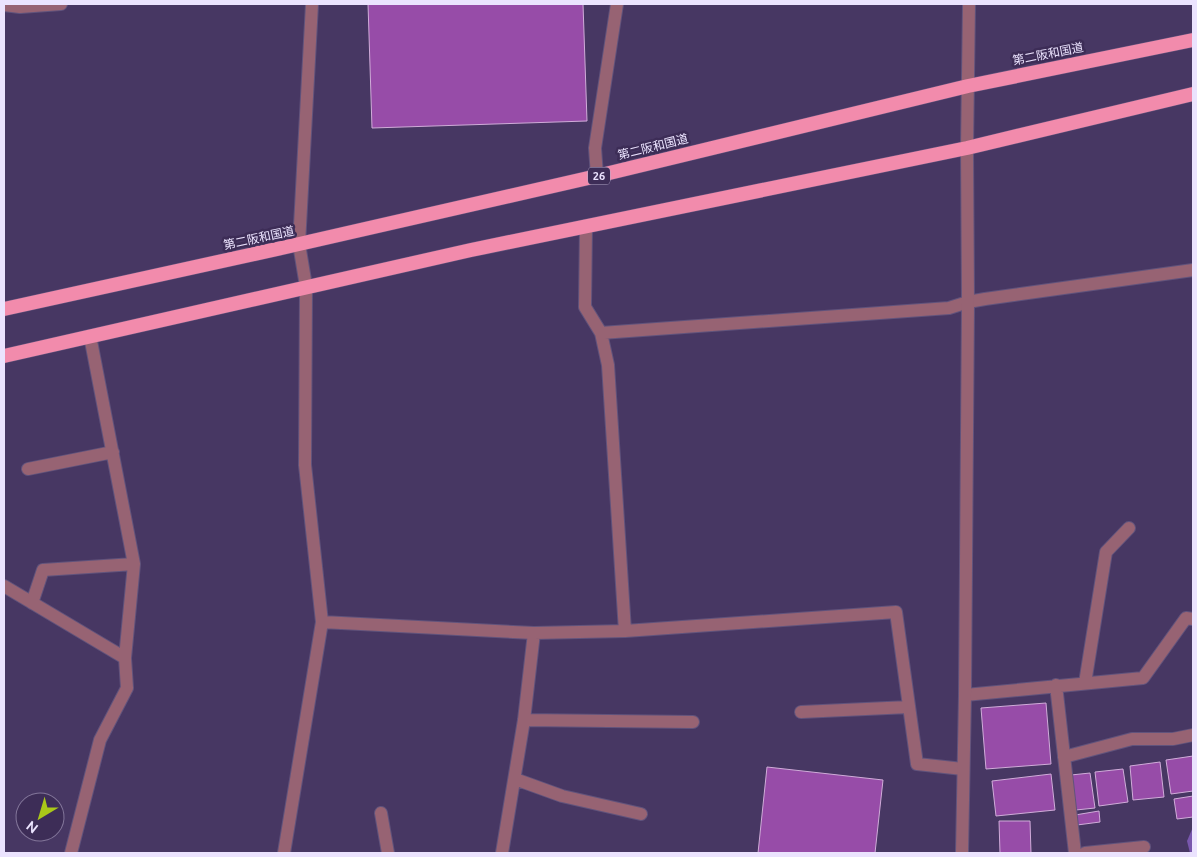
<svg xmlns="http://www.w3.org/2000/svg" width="1197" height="857" font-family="Ubuntu,'Noto Sans JP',sans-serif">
<rect width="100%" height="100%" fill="#473763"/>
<path fill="#7957ad" d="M 1193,827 L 1193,853 L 1190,853 L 1187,841 Z"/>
<path fill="#974ca8" stroke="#d0acd9" d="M 368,4 L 583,4 L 587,121 L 372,128 Z
M 1046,703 L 1051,764 L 986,769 L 981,708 Z
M 1193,756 L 1193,791 L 1171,794 L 1166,760 Z
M 1160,762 L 1164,797 L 1133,800 L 1130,766 Z
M 767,767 L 883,780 L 875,853 L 758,853 Z
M 1123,769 L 1128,802 L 1099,806 L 1095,772 Z
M 1090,773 L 1095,808 L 1076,810 L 1071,775 Z
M 1051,774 L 1055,810 L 996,816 L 992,781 Z
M 1193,796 L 1193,817 L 1177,819 L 1174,799 Z
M 1099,811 L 1100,822 L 1077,825 L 1075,815 Z
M 999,821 L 1030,821 L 1031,853 L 1000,853 Z"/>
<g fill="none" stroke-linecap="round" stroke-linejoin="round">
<g stroke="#61537c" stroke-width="14">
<path id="minor" d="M 4,5 L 20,7 L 61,4
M 597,176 L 595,148 L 617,4
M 586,226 L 585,307 L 601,333 L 608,365 L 625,631
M 601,333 L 949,308 L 968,302 L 985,299 L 1193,270
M 28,469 L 113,452
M 4,586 L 125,658
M 32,603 L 43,570 L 134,564
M 322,622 L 534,633 L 625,631 L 896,612 L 917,764 L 963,769
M 1085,683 L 1106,552 L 1129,528
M 1056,685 L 1075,853
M 965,695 L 1143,678 L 1186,618 L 1193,619
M 801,712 L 909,707
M 524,720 L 693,722
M 1064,757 L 1132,739 L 1173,739 L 1193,735
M 515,779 L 562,796 L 641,814
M 381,813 L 388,853
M 71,853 L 100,740 L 127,688 L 125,658 L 134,564 L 90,336
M 284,853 L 322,622 L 305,465 L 306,286 L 299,244 L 312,4
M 502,853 L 524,720 L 534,633
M 1085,853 L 1144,847"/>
</g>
<g stroke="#61537c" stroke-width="14">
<path id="tertiary" d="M 962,853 L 965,695 L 968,302 L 967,148 L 969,4"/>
</g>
<g stroke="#61537c" stroke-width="15">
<path id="trunk" d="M 4,309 L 286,247 L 597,176 L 968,86 L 1193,40
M 4,356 L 471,250 L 967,148 L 1193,94"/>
</g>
<use href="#minor" stroke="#976373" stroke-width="12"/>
<use href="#tertiary" stroke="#976373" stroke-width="12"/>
<use href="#trunk" stroke="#f28bac" stroke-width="14"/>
</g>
<g text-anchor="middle" stroke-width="5" stroke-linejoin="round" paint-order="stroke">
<rect fill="#3d2d57" stroke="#b7accc" stroke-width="1" x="588" y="167.5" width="22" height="17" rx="4"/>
<g font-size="11" font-weight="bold" fill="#ebe3fe">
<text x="599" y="180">26</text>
</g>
<g font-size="12" fill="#ebe3fe" stroke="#3d2d57">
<text transform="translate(1048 54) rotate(-11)" y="4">第二阪和国道</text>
<text transform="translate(653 147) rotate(-14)" y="4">第二阪和国道</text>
<text transform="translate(259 238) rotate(-12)" y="4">第二阪和国道</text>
</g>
</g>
<rect width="1197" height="857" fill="none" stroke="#ebe3fe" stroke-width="10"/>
<g transform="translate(40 817) rotate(218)"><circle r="24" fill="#3d2d57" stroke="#83769a"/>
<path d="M0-4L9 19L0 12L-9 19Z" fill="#aac718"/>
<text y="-8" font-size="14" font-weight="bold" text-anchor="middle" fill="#ebe3fe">N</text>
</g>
</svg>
